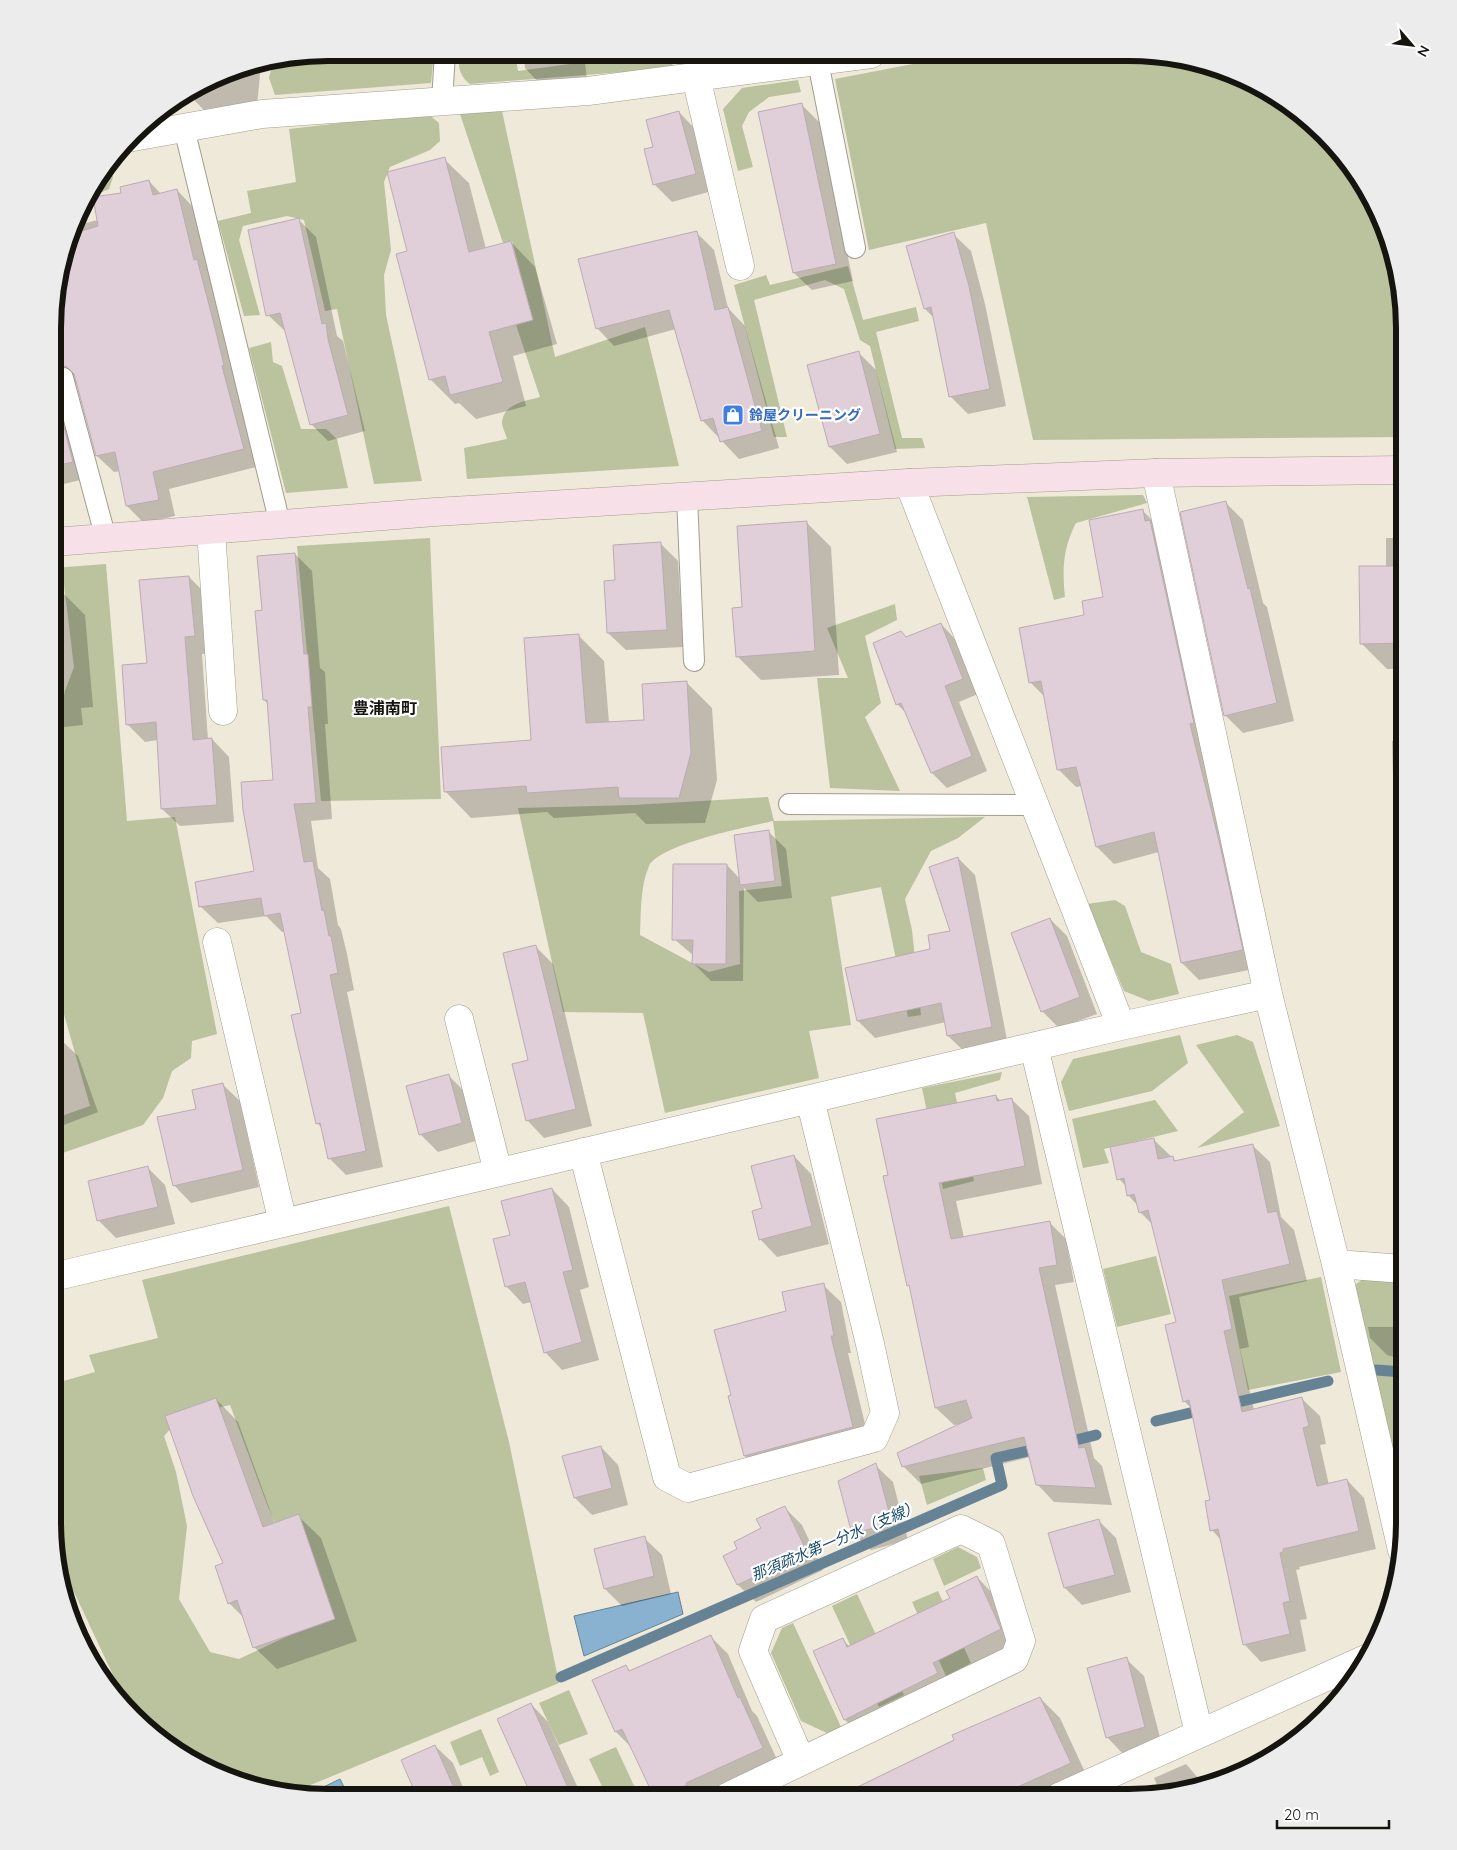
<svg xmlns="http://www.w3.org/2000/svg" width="1457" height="1850" font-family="Quicksand,'Noto Sans JP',sans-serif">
<rect width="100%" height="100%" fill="#efe9d9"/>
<path fill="#bac29e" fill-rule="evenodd" d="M 328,53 L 434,53 L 431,83 L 275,95 L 269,78 L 273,62 Z
M 459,53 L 515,53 L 518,71 L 585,62 L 584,53 L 667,53 L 674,68 L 470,84 C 459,75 458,67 459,53 Z
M 965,54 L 1165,55 L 1234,73 L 1282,99 L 1336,146 L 1368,191 L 1395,257 L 1404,328 L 1404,437 L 1033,440 L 986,223 L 869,250 L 835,79 Z
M 798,80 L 801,92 L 769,97 L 749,112 L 742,126 L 753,167 L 738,171 L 723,109 L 742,88 Z
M 502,111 L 555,357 L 645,327 L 679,466 L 467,479 L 464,448 L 507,439 C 506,434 502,427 502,423 C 503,403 527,401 540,397 L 516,325 L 533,320 L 512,241 L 503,243 L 460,114 Z
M 427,113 L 439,123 L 440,141 L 430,150 L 390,167 L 384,182 L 391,250 L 384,275 L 386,315 L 422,481 L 374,484 L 337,309 L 325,311 L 304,220 L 287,216 L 243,226 L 239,240 L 260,315 L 244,316 L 218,221 L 251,213 L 247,191 L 296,182 L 289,129 Z
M 108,168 L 113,177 L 109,189 L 86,199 L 89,191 Z
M 848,266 L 863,320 L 916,307 L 919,321 L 876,332 L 902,438 L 922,438 L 925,448 L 895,449 L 870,346 L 860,340 L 844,289 L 825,280 L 754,300 L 787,437 L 774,437 L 734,285 L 766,275 L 770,285 Z
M 271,342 L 273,362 L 282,366 L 301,429 L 326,429 L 337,439 L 348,488 L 286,493 L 249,348 Z
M 1143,495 L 1147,503 L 1076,523 C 1063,548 1062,569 1065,597 L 1054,600 L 1027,497 Z
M 430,538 L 441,799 L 321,801 L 297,546 Z
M 106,564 L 127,821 L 175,817 L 217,1034 L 192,1041 L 191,1058 L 172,1071 L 163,1098 L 143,1125 L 54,1156 L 53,1119 L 90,1106 L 54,979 L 54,711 L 61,710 L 65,691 L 74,667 L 64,585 L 54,585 L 54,568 Z
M 895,604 L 897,620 L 865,636 L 881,703 L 865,717 L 900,791 L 830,788 L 817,678 L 848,678 L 827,628 Z
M 768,797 L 774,821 L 985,817 L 958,838 L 931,851 L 905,899 L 912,930 L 921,1015 L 908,1017 L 881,887 L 831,897 L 851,1025 L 809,1031 L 819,1078 L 665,1113 L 643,1013 L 563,1012 L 518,808 L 634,805 ZM 773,821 L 782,886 L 739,891 L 740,964 L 709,972 L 640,935 C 641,913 640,887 649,866 C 660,844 748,827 773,821 Z
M 1115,900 L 1125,906 L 1141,952 L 1171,964 L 1179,994 L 1149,1001 L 1124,991 L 1087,904 Z
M 1180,1035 L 1188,1063 L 1152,1091 L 1069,1111 L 1061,1082 L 1073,1059 Z
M 1237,1035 L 1253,1042 L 1280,1126 L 1197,1148 L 1244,1112 L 1196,1045 Z
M 1002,1072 L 1000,1080 L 955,1093 L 974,1181 L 943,1189 L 922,1088 Z
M 1155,1100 L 1178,1131 L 1104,1149 L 1109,1163 L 1083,1168 L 1072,1119 Z
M 449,1206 L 509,1442 L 559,1683 L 291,1793 L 239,1783 L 175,1751 L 130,1711 L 57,1556 L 53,1522 L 53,1384 L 95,1372 L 89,1355 L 158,1338 L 142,1280 ZM 230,1405 L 268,1507 L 315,1612 L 292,1634 L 239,1659 L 210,1652 L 179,1599 L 187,1526 L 176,1472 L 164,1436 L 181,1417 Z
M 1156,1256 L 1171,1314 L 1117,1327 L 1103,1269 Z
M 1321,1277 L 1341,1372 L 1248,1390 L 1229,1296 Z
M 1363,1279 L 1404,1283 L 1404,1321 L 1397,1322 L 1397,1376 L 1404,1377 L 1404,1470 L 1397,1472 L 1355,1293 L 1356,1284 Z
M 983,1468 L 986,1480 L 927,1505 L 919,1476 Z
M 958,1547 L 977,1557 L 981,1568 L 944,1586 L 933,1559 Z
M 938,1591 L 971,1663 L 946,1676 L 912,1602 Z
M 857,1594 L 904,1695 L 879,1707 L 832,1606 Z
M 793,1623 L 842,1729 L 827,1733 L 801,1721 L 771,1653 L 782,1628 Z
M 569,1690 L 588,1734 L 559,1745 L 539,1703 Z
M 481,1729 L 499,1772 L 490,1776 L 482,1757 L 460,1766 L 450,1742 Z
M 616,1747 L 637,1792 L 627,1797 L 607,1797 L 589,1759 Z"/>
<path fill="#88b2cf" stroke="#668395" d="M 678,1592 L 683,1614 L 584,1656 L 574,1616 Z
M 340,1779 L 349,1797 L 305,1796 Z"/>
<path fill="#0003" d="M 523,53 L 584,53 L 587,80 L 542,86 L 525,68 Z
M 261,64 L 256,116 L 206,112 L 190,96 L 239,67 Z
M 801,104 L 819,122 L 853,281 L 812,290 L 794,273 Z
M 679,112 L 696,130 L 712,191 L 672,202 L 654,184 L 655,148 Z
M 444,159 L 469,183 L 486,249 L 511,242 L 535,267 L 557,344 L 513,356 L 526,406 L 476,419 L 459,403 L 455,404 L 430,379 Z
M 149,181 L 161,194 L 177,190 L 193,207 L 260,466 L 169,489 L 175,516 L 144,523 L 127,506 L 120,471 L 114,472 L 97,456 L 78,382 L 71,387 L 89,478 L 55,486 L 55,292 L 78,225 L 98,220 L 123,194 Z
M 299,220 L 316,237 L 337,336 L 343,341 L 365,431 L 328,441 L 311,424 L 286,332 L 268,315 Z
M 697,233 L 714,250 L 728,308 L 745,326 L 779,448 L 739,459 L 702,420 L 676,329 L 614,346 L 597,328 Z
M 953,234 L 971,251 L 985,304 L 1006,406 L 968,414 L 951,397 L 935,319 L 925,309 Z
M 859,353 L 876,370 L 897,452 L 847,464 L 830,447 Z
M 1226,503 L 1243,520 L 1263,603 L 1267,607 L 1294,721 L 1243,733 L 1225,715 Z
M 1142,510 L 1160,528 L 1259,968 L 1199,980 L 1182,963 L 1159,852 L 1114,864 L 1097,847 L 1082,786 L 1076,787 L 1059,770 L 1045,697 L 1030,682 L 1086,616 L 1105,598 Z
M 807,523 L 831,547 L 839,675 L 761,680 L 737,656 L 743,609 Z
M 1386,538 L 1404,538 L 1404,669 L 1387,669 L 1361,643 L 1386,568 Z
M 661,544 L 678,561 L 683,647 L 626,650 L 608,633 L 616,581 Z
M 295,554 L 312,571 L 320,668 L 325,672 L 328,724 L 325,724 L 332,819 L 311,821 L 318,868 L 330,879 L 338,925 L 341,929 L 347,954 L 354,990 L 347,992 L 383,1167 L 346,1175 L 329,1158 L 323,1129 L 317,1123 L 302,1014 L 285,932 L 282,932 L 266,916 L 218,923 L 200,906 L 255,872 L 275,781 L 268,704 L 264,700 L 263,611 Z
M 189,577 L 206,594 L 212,653 L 202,654 L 208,740 L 212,739 L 229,757 L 234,822 L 180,826 L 162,809 L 158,740 L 145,742 L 127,724 L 149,664 Z
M 54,589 L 59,589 L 85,615 L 93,707 L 81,708 L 83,725 L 54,728 Z
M 941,624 L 956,640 L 978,694 L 959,702 L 987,771 L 947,788 L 932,773 L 907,714 L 897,704 L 906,638 Z
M 579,636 L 604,661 L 609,723 L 646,721 L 686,682 L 712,708 L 717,780 L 705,823 L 646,824 L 635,813 L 554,818 L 547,812 L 471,818 L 446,792 L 533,741 Z
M 1392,741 L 1404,741 L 1404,824 L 1394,814 Z
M 769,832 L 786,849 L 792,898 L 758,902 L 744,888 L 743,981 L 711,981 L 693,963 L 694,956 L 674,939 L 727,865 L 740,879 Z
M 958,858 L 975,875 L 1008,1045 L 966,1053 L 948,1036 L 946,1022 L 875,1038 L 858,1021 L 951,931 Z
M 1050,919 L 1067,936 L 1097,1014 L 1059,1028 L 1042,1011 Z
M 535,946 L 553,964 L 592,1126 L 544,1138 L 527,1120 Z
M 60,1039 L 78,1056 L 98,1112 L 53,1129 L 53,1041 Z
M 449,1076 L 466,1093 L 479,1140 L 438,1152 L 420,1134 Z
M 222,1084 L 240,1101 L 259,1187 L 191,1203 L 174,1185 L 197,1110 Z
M 996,1096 L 1001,1101 L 1011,1099 L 1029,1116 L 1042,1184 L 956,1201 L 964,1238 L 1049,1222 L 1066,1239 L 1074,1282 L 1055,1285 L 1094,1458 L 1102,1466 L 1112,1505 L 1054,1502 L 1037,1484 L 1030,1457 L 921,1484 L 903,1466 L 960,1424 L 954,1425 L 936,1408 L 911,1288 L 908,1285 L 889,1176 Z
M 1153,1139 L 1177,1162 L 1252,1145 L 1270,1162 L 1281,1217 L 1294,1230 L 1307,1281 L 1239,1297 L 1249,1347 L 1240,1349 L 1254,1410 L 1302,1399 L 1320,1416 L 1326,1444 L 1320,1445 L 1329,1485 L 1347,1480 L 1364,1498 L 1376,1549 L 1299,1567 L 1300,1569 L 1296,1570 L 1307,1619 L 1300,1620 L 1306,1651 L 1261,1662 L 1244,1644 L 1221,1540 L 1212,1530 L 1212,1501 L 1192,1409 L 1184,1401 L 1178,1323 L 1153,1225 L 1140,1212 L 1138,1206 L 1128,1195 L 1127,1187 L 1119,1179 Z
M 794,1156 L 811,1174 L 829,1244 L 777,1257 L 760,1239 L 763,1209 Z
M 148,1168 L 165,1185 L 175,1224 L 116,1238 L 98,1220 Z
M 552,1189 L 569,1207 L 589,1287 L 580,1290 L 599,1360 L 562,1370 L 545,1352 L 531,1302 L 523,1304 L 506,1286 L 511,1236 Z
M 823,1285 L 841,1302 L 851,1353 L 848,1353 L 870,1445 L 762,1473 L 745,1456 L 788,1312 Z
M 1368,1327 L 1404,1327 L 1404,1360 L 1387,1355 L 1370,1338 Z
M 216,1399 L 238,1422 L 275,1524 L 298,1516 L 321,1538 L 357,1641 L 277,1669 L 254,1647 L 244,1618 L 229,1603 Z
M 601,1447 L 618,1465 L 628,1505 L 592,1515 L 575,1498 Z
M 875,1465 L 893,1482 L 908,1540 L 871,1550 L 853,1533 Z
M 784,1507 L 802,1525 L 823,1570 L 756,1602 L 738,1585 L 725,1557 L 739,1550 Z
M 1099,1521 L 1116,1538 L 1131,1592 L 1082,1605 L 1065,1588 Z
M 644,1538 L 662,1555 L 671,1594 L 622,1606 L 605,1589 Z
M 977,1577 L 994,1595 L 1017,1647 L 862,1737 L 845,1720 L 814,1652 L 842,1639 L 850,1647 L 951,1599 Z
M 711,1637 L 728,1654 L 752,1711 L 757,1716 L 780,1766 L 711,1797 L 655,1797 L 632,1748 L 616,1732 L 594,1681 L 626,1666 L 631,1672 Z
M 1126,1659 L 1144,1676 L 1162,1745 L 1124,1755 L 1107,1737 Z
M 1040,1698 L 1060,1718 L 1090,1783 L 1064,1797 L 837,1797 Z
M 531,1704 L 548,1722 L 582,1797 L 533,1797 Z
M 435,1746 L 453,1763 L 467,1797 L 418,1797 Z
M 1186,1764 L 1205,1786 L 1161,1794 L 1154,1778 Z"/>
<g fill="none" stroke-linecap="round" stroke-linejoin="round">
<path stroke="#668395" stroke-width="11" d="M 1376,1370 L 1404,1372
M 1225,1405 L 1328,1381
M 1156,1421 L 1207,1409
M 1064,1443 L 1096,1435
M 561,1677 L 1002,1485 L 996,1458 L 1041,1448"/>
</g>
<path fill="#e0cfd8" stroke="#bcabb4" d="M 802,103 L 836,264 L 793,273 L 758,112 Z
M 679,111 L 696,174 L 653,185 L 644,149 L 653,147 L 646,120 Z
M 445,157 L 469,252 L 511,241 L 533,320 L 489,332 L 503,382 L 450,395 L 445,376 L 429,380 L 396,254 L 407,251 L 387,172 Z
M 149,180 L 153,195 L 177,189 L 194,260 L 197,259 L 213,320 L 224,365 L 222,366 L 244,449 L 153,472 L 159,500 L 126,506 L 115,452 L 96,456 L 74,374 L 66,366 L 55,370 L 55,292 L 75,233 L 98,226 L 93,197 L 121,193 L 120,187 Z
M 299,218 L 322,324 L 326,323 L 328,339 L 348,415 L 310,425 L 280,313 L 266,316 L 248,230 Z
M 697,231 L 715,310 L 728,307 L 762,431 L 720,442 L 713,418 L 701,421 L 669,310 L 596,329 L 578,259 Z
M 954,232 L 969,286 L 990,389 L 949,397 L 931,307 L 924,309 L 906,246 Z
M 859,351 L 880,434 L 829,447 L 807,365 Z
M 55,393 L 73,462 L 55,466 Z
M 1226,501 L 1248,589 L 1250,588 L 1277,703 L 1224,716 L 1180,512 Z
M 1143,509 L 1145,521 L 1150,520 L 1194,723 L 1190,724 L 1220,845 L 1243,950 L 1181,963 L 1154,832 L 1096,847 L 1076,767 L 1057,770 L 1041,681 L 1029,683 L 1019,628 L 1084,615 L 1082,601 L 1103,597 L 1089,520 Z
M 807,521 L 815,651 L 736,657 L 732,608 L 742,607 L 737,526 Z
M 661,542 L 667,630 L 607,633 L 604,581 L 615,580 L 613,545 Z
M 295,553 L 304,654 L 308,654 L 312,707 L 308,707 L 316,803 L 294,804 L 304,862 L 313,861 L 322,911 L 324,910 L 329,936 L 331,936 L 338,973 L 330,975 L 366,1151 L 328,1159 L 320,1123 L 316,1124 L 291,1015 L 301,1013 L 280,913 L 264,916 L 261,898 L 199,907 L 195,882 L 254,871 L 243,810 L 241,782 L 273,780 L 267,700 L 263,700 L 255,611 L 262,610 L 257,556 Z
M 1359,566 L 1404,566 L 1404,643 L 1360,644 Z
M 189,576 L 195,636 L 185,637 L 193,740 L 212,738 L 217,805 L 161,809 L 156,722 L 126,725 L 122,665 L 147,663 L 139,580 Z
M 941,623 L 963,679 L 945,686 L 972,756 L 931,773 L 901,703 L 896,705 L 873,643 L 901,631 L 906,637 Z
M 579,634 L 586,723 L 644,720 L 642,684 L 687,681 L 691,753 L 679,798 L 619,798 L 618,787 L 527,793 L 526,786 L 444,792 L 441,747 L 531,740 L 524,638 Z
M 769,830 L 775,881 L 740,885 L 734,835 Z
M 958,857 L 992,1027 L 947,1036 L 941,1003 L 857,1021 L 845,968 L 930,949 L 928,935 L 950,931 L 929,867 Z
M 673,864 L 727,864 L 726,964 L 692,964 L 693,940 L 672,940 Z
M 1050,918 L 1080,997 L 1041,1012 L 1011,933 Z
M 536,945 L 576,1109 L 526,1121 L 512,1064 L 528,1060 L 503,953 Z
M 449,1074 L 462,1123 L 419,1135 L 406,1086 Z
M 223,1083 L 243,1170 L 173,1186 L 157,1117 L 196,1109 L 192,1090 Z
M 996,1095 L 997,1101 L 1012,1098 L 1025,1166 L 939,1183 L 951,1239 L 1050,1221 L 1057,1265 L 1039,1268 L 1079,1448 L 1085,1447 L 1096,1488 L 1036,1485 L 1024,1437 L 902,1467 L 897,1453 L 972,1418 L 966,1400 L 935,1408 L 909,1285 L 907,1286 L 883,1176 L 888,1175 L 876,1119 Z
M 1154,1138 L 1158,1159 L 1173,1156 L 1174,1161 L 1253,1144 L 1268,1213 L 1277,1211 L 1290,1264 L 1222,1280 L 1232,1329 L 1224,1331 L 1242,1412 L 1302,1397 L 1309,1426 L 1303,1428 L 1317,1486 L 1347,1479 L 1359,1531 L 1283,1549 L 1283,1552 L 1280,1553 L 1290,1601 L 1283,1603 L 1290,1634 L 1243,1645 L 1218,1529 L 1210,1531 L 1205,1501 L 1210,1500 L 1189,1400 L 1183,1402 L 1165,1325 L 1176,1322 L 1148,1210 L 1139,1213 L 1134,1194 L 1127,1196 L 1124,1178 L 1117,1180 L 1110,1147 Z
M 794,1155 L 812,1226 L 759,1240 L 752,1211 L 762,1208 L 751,1166 Z
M 148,1166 L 158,1207 L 97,1221 L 88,1181 Z
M 552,1188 L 573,1270 L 563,1272 L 582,1342 L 544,1353 L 525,1282 L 505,1287 L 493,1239 L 510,1235 L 501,1201 Z
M 824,1283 L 834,1336 L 831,1336 L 853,1427 L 744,1456 L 728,1396 L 731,1395 L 714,1330 L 786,1311 L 782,1292 Z
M 216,1398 L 263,1527 L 299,1514 L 335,1619 L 253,1648 L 237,1600 L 228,1604 L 215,1566 L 223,1563 L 193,1496 L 165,1416 Z
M 601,1446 L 612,1488 L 574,1498 L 562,1456 Z
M 876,1463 L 892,1523 L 852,1534 L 838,1481 Z
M 785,1506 L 807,1552 L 737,1585 L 723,1556 L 737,1549 L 734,1542 L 761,1528 L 756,1519 Z
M 1099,1519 L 1115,1575 L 1064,1588 L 1048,1533 Z
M 645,1536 L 654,1576 L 604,1589 L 594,1549 Z
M 977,1576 L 1001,1629 L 933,1663 L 938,1673 L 844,1720 L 813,1651 L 843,1638 L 847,1647 L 950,1598 L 946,1591 Z
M 711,1635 L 738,1698 L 740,1697 L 763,1748 L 686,1783 L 687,1785 L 662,1797 L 654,1797 L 622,1729 L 615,1732 L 592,1680 L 626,1665 L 629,1671 Z
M 1127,1657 L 1145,1727 L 1106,1738 L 1087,1668 Z
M 1040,1697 L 1071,1763 L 995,1797 L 837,1797 L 954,1740 L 952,1735 Z
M 531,1703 L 572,1797 L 532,1797 L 497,1719 Z
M 435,1745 L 458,1797 L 417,1797 L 401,1760 Z"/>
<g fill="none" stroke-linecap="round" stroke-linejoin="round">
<g stroke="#a29d8e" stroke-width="22">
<path id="lane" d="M 818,62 L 855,248
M 442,101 L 445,53
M 184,128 L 280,524
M 63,378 L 106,539
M 687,497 L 694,661
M 789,804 L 1035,805"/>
</g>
<g stroke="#a29d8e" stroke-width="29">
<path id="street" d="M 696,77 L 740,266
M 133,137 L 262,114 L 588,91 L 871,54
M 1156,473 L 1268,994 L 1336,1264 L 1402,1550
M 909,483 L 1121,1026
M 211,530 L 223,711
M 217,942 L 283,1223
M 459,1019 L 498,1172
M 1034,1047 L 1199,1733
M 583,1152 L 667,1477 L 688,1488 L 874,1438 L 885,1413 L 870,1344 L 810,1099
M 1336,1264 L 1404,1269
M 53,1277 L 1121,1026 L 1268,994
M 727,1797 L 1014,1659 L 1021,1641 L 991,1544 L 961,1529 L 764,1619 L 753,1651 L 801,1761
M 1059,1797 L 1368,1658"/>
</g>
<g stroke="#a29d8e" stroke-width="29">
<path id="secondary" d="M 54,542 L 435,512 L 909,483 L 1156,473 L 1404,470"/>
</g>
<use href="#lane" stroke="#fff" stroke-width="20"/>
<use href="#street" stroke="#fff" stroke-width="28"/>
<use href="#secondary" stroke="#f7e0e7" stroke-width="28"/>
</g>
<defs>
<g id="shop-square" transform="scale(1.125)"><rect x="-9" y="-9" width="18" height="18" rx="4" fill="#3f7fe0" stroke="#fff"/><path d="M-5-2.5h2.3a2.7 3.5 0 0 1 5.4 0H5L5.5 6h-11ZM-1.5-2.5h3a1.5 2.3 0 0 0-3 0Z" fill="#fff"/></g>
</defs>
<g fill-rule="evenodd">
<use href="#shop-square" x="733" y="415"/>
</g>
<g text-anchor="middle" stroke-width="4.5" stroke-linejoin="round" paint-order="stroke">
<g font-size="14" font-weight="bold" fill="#366cbe" stroke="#fff" text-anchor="start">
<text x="749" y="420">鈴屋クリーニング</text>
</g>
<g font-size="15" font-style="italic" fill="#184b69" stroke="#fff">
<text transform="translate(835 1541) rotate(-23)" y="5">那須疏水第一分水（支線）</text>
</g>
<g font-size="16" font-weight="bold" fill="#16140e" stroke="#fff">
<text x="385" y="714">豊浦南町</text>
</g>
</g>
<path d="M0 0H1457V1850H0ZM328 61H1129A267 267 0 0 1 1396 328V1522A267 267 0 0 1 1129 1789H328A267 267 0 0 1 61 1522V328A267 267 0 0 1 328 61Z" fill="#ececec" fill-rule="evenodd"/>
<path fill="none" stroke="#16140e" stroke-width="6" d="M328 61H1129A267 267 0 0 1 1396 328V1522A267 267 0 0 1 1129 1789H328A267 267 0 0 1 61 1522V328A267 267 0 0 1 328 61Z"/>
<g transform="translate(1412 45) rotate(118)" stroke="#ffffff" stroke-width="4" paint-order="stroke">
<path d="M0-4L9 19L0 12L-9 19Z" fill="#16140e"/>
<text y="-8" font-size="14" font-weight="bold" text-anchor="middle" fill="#16140e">N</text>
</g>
<path d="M1277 1820v8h112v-8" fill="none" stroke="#16140e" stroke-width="2.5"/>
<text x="1284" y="1820" font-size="15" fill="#16140e" stroke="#ffffff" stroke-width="4" paint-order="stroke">20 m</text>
</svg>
